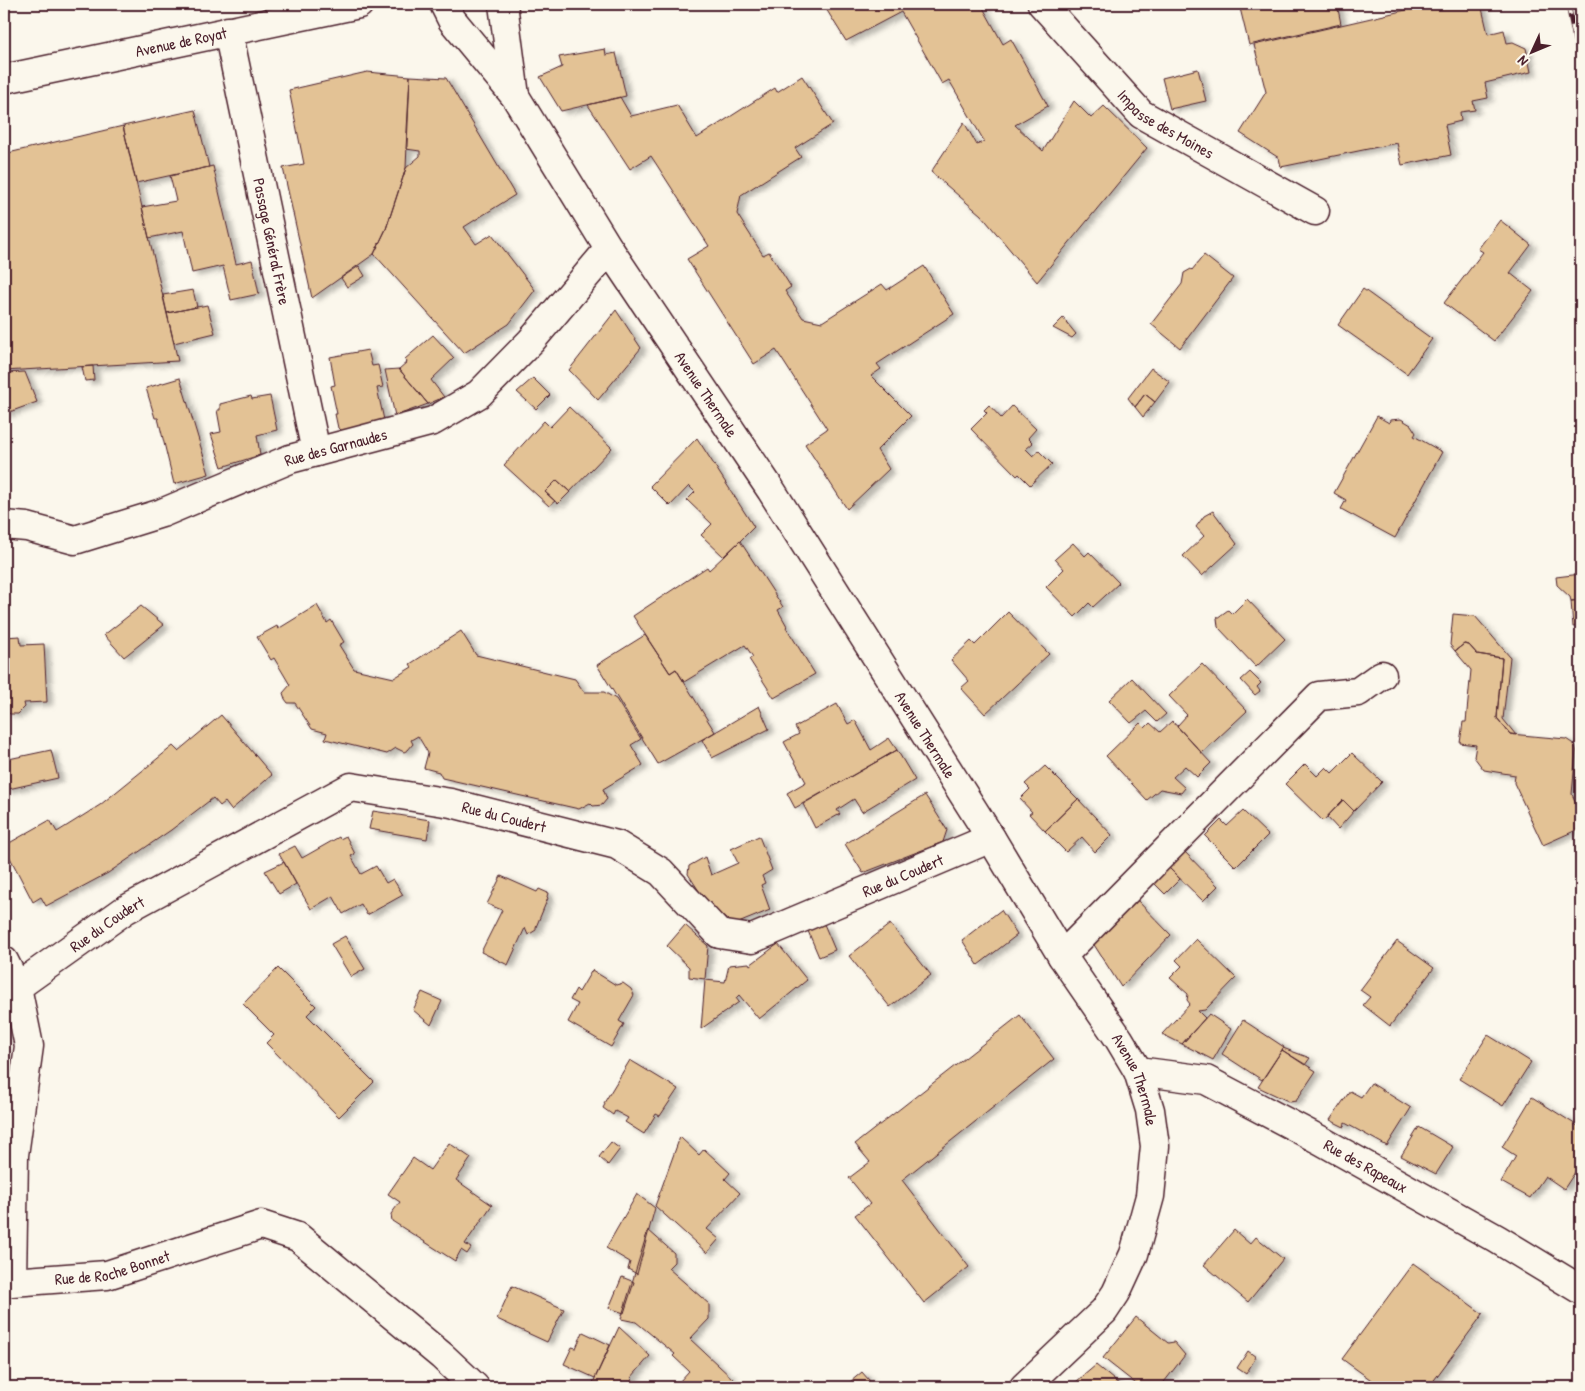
<svg xmlns="http://www.w3.org/2000/svg" width="1585" height="1391" font-family="'Patrick Hand',sans-serif">
<defs>
<filter id="shadow"><feDropShadow dx="5.5" dy="3" stdDeviation="2.5" flood-color="#0004"/></filter>
</defs>
<rect width="100%" height="100%" fill="#fbf7ec"/>
<filter id="ink" filterUnits="userSpaceOnUse"><feTurbulence type="fractalNoise" baseFrequency=".02" numOctaves="2"/><feDisplacementMap in="SourceGraphic" scale="10" xChannelSelector="R" yChannelSelector="G"/><feConvolveMatrix kernelMatrix="1 2 1 2 8 2 1 2 1" color-interpolation-filters="sRGB"/></filter>
<g filter="url(#ink)">
<path fill="#e3c295" stroke="#4a1f2b" filter="url(#shadow)" d="M 823,4 L 981,4 L 1003,44 L 1011,39 L 1048,106 L 1015,125 L 1043,151 L 1074,101 L 1091,118 L 1104,106 L 1147,148 L 1037,282 L 981,215 L 931,172 L 964,122 L 977,145 L 984,141 L 949,80 L 942,84 L 901,12 L 846,41 Z
M 1239,4 L 1337,4 L 1341,24 L 1249,45 Z
M 1432,4 L 1481,4 L 1488,34 L 1504,30 L 1507,43 L 1513,42 L 1526,48 L 1531,72 L 1485,83 L 1488,98 L 1473,101 L 1475,110 L 1460,112 L 1461,121 L 1445,125 L 1451,155 L 1402,165 L 1397,143 L 1281,167 L 1279,158 L 1240,133 L 1266,92 L 1254,45 Z
M 605,49 L 606,55 L 616,53 L 626,96 L 561,111 L 540,77 L 562,67 L 559,57 Z
M 1198,69 L 1206,101 L 1170,109 L 1162,78 Z
M 367,72 L 410,76 L 406,168 L 386,229 L 374,254 L 312,298 L 283,168 L 304,164 L 289,90 Z
M 410,76 L 446,78 L 515,195 L 464,227 L 476,244 L 492,234 L 535,290 L 509,324 L 464,353 L 374,254 L 386,229 L 406,168 L 420,156 L 420,151 L 406,149 Z
M 802,76 L 833,124 L 795,148 L 801,157 L 741,195 L 737,214 L 763,255 L 769,252 L 791,287 L 785,291 L 803,318 L 822,322 L 882,284 L 887,290 L 924,266 L 954,314 L 877,364 L 881,369 L 871,376 L 911,416 L 877,450 L 889,469 L 847,509 L 805,444 L 827,429 L 776,350 L 754,364 L 687,259 L 709,246 L 651,156 L 630,169 L 588,105 L 620,97 L 631,116 L 677,105 L 697,138 L 775,88 L 777,92 Z
M 195,110 L 209,167 L 136,183 L 123,126 Z
M 123,126 L 178,361 L 4,371 L 4,154 Z
M 213,166 L 236,264 L 252,260 L 259,294 L 231,300 L 223,266 L 192,273 L 183,231 L 149,238 L 142,207 L 176,201 L 170,176 Z
M 1500,220 L 1531,245 L 1510,273 L 1533,291 L 1494,341 L 1444,303 L 1483,252 L 1478,249 Z
M 1204,255 L 1233,278 L 1180,348 L 1151,324 L 1182,284 L 1184,273 L 1191,269 L 1192,270 Z
M 359,266 L 365,276 L 347,287 L 341,278 Z
M 1363,289 L 1432,339 L 1407,374 L 1338,325 Z
M 193,290 L 197,307 L 167,313 L 163,295 Z
M 207,305 L 215,333 L 174,343 L 167,313 Z
M 616,310 L 641,348 L 598,400 L 569,370 Z
M 1063,318 L 1076,334 L 1072,338 L 1053,328 Z
M 433,335 L 454,358 L 431,380 L 444,397 L 428,404 L 399,369 L 407,362 L 405,359 Z
M 368,350 L 372,366 L 378,365 L 383,387 L 377,388 L 384,420 L 341,431 L 338,428 L 335,414 L 337,414 L 331,386 L 335,385 L 330,357 Z
M 93,366 L 94,380 L 85,381 L 82,367 Z
M 1151,368 L 1170,382 L 1155,402 L 1145,394 L 1135,407 L 1128,398 Z
M 399,369 L 428,404 L 395,416 L 385,370 Z
M 25,372 L 37,402 L 4,414 L 4,373 Z
M 180,378 L 209,474 L 174,484 L 158,418 L 155,418 L 146,388 Z
M 533,378 L 550,395 L 536,409 L 517,392 Z
M 1145,394 L 1155,402 L 1143,417 L 1135,407 Z
M 251,396 L 252,399 L 270,396 L 277,430 L 257,435 L 260,455 L 222,467 L 211,434 L 221,432 L 217,410 L 220,410 L 220,404 Z
M 989,405 L 1001,418 L 1012,406 L 1036,429 L 1028,438 L 1033,443 L 1026,449 L 1033,456 L 1039,451 L 1052,464 L 1030,485 L 1019,474 L 1017,476 L 971,429 L 987,413 L 984,410 Z
M 569,407 L 612,448 L 570,492 L 557,480 L 545,492 L 555,501 L 549,506 L 504,465 L 544,421 L 550,427 Z
M 1377,416 L 1389,423 L 1390,420 L 1401,419 L 1411,425 L 1416,433 L 1414,436 L 1442,452 L 1395,538 L 1341,509 L 1346,500 L 1334,493 Z
M 697,438 L 754,527 L 724,557 L 701,535 L 712,524 L 687,500 L 695,492 L 689,486 L 670,506 L 650,486 Z
M 557,480 L 570,492 L 558,504 L 545,492 Z
M 1213,511 L 1237,544 L 1202,576 L 1183,556 L 1204,536 L 1196,527 L 1204,516 Z
M 740,541 L 783,607 L 778,610 L 787,626 L 786,627 L 815,674 L 774,698 L 749,659 L 753,657 L 745,645 L 684,682 L 676,669 L 670,673 L 633,616 L 707,567 L 709,570 Z
M 1073,543 L 1085,556 L 1089,552 L 1119,583 L 1093,607 L 1089,603 L 1075,617 L 1046,587 L 1064,569 L 1055,559 Z
M 1581,574 L 1581,600 L 1571,601 L 1570,597 L 1557,585 L 1556,577 Z
M 1247,599 L 1285,639 L 1256,667 L 1218,627 L 1217,618 L 1228,610 L 1232,614 Z
M 1581,600 L 1581,626 L 1573,627 L 1571,601 Z
M 317,605 L 327,623 L 331,620 L 344,642 L 339,645 L 354,669 L 394,678 L 412,667 L 410,664 L 461,631 L 476,655 L 575,679 L 584,692 L 604,692 L 616,699 L 641,739 L 631,745 L 643,765 L 603,789 L 607,799 L 602,805 L 593,806 L 590,803 L 579,809 L 442,778 L 439,772 L 424,768 L 428,753 L 418,736 L 411,740 L 413,744 L 408,750 L 404,752 L 396,748 L 387,754 L 325,739 L 327,733 L 312,729 L 295,703 L 288,703 L 285,699 L 283,693 L 290,685 L 274,658 L 271,660 L 257,637 L 277,626 L 278,629 Z
M 141,606 L 164,625 L 124,657 L 104,635 Z
M 1008,612 L 1049,654 L 985,714 L 961,688 L 969,681 L 951,660 L 971,641 L 975,645 Z
M 1453,614 L 1475,616 L 1510,657 L 1503,719 L 1516,735 L 1510,734 L 1497,718 L 1502,658 L 1477,654 L 1469,645 L 1464,644 L 1455,651 L 1450,645 Z
M 645,635 L 670,673 L 676,669 L 715,732 L 658,764 L 597,665 Z
M 20,636 L 21,645 L 44,644 L 47,702 L 24,703 L 25,707 L 18,714 L 10,714 L 4,709 L 4,637 Z
M 1464,644 L 1469,645 L 1477,654 L 1502,658 L 1497,718 L 1510,734 L 1566,739 L 1575,745 L 1576,751 L 1572,794 L 1581,815 L 1581,828 L 1543,845 L 1514,783 L 1515,775 L 1484,770 L 1474,757 L 1476,745 L 1460,743 L 1463,722 L 1466,722 L 1471,670 L 1455,651 Z
M 1202,664 L 1247,711 L 1202,753 L 1177,726 L 1187,715 L 1169,696 Z
M 1250,672 L 1261,683 L 1257,687 L 1260,691 L 1255,695 L 1241,680 Z
M 1132,678 L 1166,714 L 1157,722 L 1146,711 L 1131,723 L 1109,700 Z
M 837,704 L 848,724 L 855,720 L 871,750 L 889,738 L 897,750 L 795,808 L 787,793 L 806,782 L 784,742 L 799,734 L 795,727 Z
M 759,706 L 769,729 L 712,758 L 702,740 Z
M 221,715 L 272,775 L 231,810 L 225,802 L 220,806 L 213,798 L 171,830 L 108,873 L 46,906 L 41,897 L 33,902 L 4,846 L 50,820 L 57,832 L 100,805 L 173,746 L 178,751 Z
M 1172,721 L 1211,763 L 1197,777 L 1185,766 L 1173,777 L 1185,788 L 1181,793 L 1160,789 L 1147,800 L 1106,756 L 1140,723 L 1145,728 L 1150,723 L 1160,732 Z
M 51,750 L 58,778 L 4,790 L 4,760 Z
M 897,750 L 915,780 L 862,812 L 854,799 L 837,810 L 840,814 L 815,828 L 803,804 Z
M 1352,753 L 1382,782 L 1354,811 L 1343,800 L 1323,821 L 1285,784 L 1305,764 L 1317,776 L 1326,767 L 1332,773 Z
M 1045,766 L 1078,799 L 1045,831 L 1029,814 L 1032,812 L 1020,799 L 1030,789 L 1025,784 Z
M 925,795 L 947,830 L 943,842 L 863,873 L 845,844 Z
M 1078,799 L 1112,835 L 1095,852 L 1082,837 L 1066,852 L 1045,831 Z
M 1343,800 L 1354,811 L 1338,829 L 1327,817 Z
M 373,811 L 430,820 L 427,839 L 369,829 Z
M 1243,811 L 1268,835 L 1236,867 L 1205,836 L 1221,820 L 1227,826 Z
M 346,836 L 355,854 L 351,856 L 361,874 L 376,866 L 386,883 L 393,879 L 403,895 L 367,915 L 361,904 L 343,914 L 333,896 L 311,909 L 279,854 L 295,846 L 302,858 L 339,837 L 340,839 Z
M 759,836 L 772,870 L 762,876 L 765,883 L 761,885 L 770,910 L 736,924 L 712,911 L 688,874 L 689,866 L 705,857 L 711,875 L 738,863 L 731,849 Z
M 1182,849 L 1218,886 L 1203,901 L 1166,865 Z
M 284,862 L 296,884 L 279,894 L 265,871 Z
M 1166,865 L 1180,879 L 1165,894 L 1151,880 Z
M 501,876 L 537,892 L 539,889 L 548,893 L 547,897 L 548,898 L 536,927 L 536,930 L 528,935 L 525,928 L 508,965 L 481,952 L 502,910 L 487,904 Z
M 1134,897 L 1171,935 L 1121,987 L 1091,940 Z
M 1001,910 L 1017,935 L 978,965 L 962,940 Z
M 824,924 L 835,950 L 819,957 L 808,931 Z
M 890,924 L 931,975 L 890,1007 L 849,956 Z
M 685,925 L 708,946 L 705,979 L 689,977 L 689,967 L 667,946 Z
M 345,936 L 365,969 L 351,977 L 331,944 Z
M 1196,939 L 1236,978 L 1205,1010 L 1198,1011 L 1205,1018 L 1182,1044 L 1162,1034 L 1190,1004 L 1187,1000 L 1188,994 L 1170,978 L 1182,966 L 1176,960 Z
M 1397,941 L 1434,968 L 1390,1026 L 1363,1005 L 1370,997 L 1360,990 Z
M 778,944 L 807,980 L 759,1019 L 739,995 L 736,998 L 739,1002 L 701,1029 L 705,980 L 725,982 L 729,965 L 749,963 L 750,965 Z
M 278,968 L 316,1006 L 307,1015 L 374,1082 L 339,1117 L 266,1043 L 274,1035 L 243,1004 Z
M 592,970 L 616,985 L 623,983 L 631,989 L 634,995 L 619,1021 L 624,1024 L 611,1047 L 568,1022 L 578,1004 L 570,1000 L 576,989 L 579,992 Z
M 422,992 L 442,1001 L 431,1025 L 413,1010 Z
M 1209,1014 L 1231,1029 L 1213,1060 L 1182,1044 Z
M 1020,1015 L 1054,1059 L 902,1180 L 969,1267 L 924,1303 L 855,1215 L 870,1204 L 849,1178 L 870,1162 L 855,1144 Z
M 1243,1020 L 1284,1047 L 1262,1080 L 1222,1054 Z
M 1488,1035 L 1531,1062 L 1503,1106 L 1459,1079 Z
M 1283,1048 L 1310,1058 L 1305,1065 L 1282,1050 Z
M 1282,1050 L 1316,1071 L 1296,1101 L 1290,1102 L 1258,1087 Z
M 630,1060 L 678,1089 L 660,1116 L 656,1114 L 644,1134 L 625,1122 L 628,1118 L 615,1111 L 613,1115 L 603,1108 L 605,1104 L 604,1103 Z
M 1371,1083 L 1411,1108 L 1387,1146 L 1345,1123 L 1344,1127 L 1330,1120 L 1350,1091 L 1361,1097 Z
M 1532,1097 L 1581,1128 L 1581,1163 L 1564,1189 L 1545,1176 L 1530,1198 L 1501,1182 L 1516,1156 L 1502,1147 Z
M 1419,1127 L 1453,1147 L 1436,1174 L 1401,1156 Z
M 680,1137 L 699,1155 L 704,1149 L 730,1173 L 725,1179 L 740,1193 L 707,1229 L 719,1239 L 707,1253 L 655,1206 Z
M 611,1142 L 620,1149 L 608,1165 L 599,1157 Z
M 449,1143 L 471,1158 L 456,1180 L 492,1205 L 465,1244 L 471,1248 L 467,1254 L 461,1250 L 455,1261 L 392,1221 L 391,1214 L 400,1202 L 388,1194 L 413,1158 L 430,1170 Z
M 637,1194 L 655,1208 L 637,1274 L 628,1269 L 630,1262 L 606,1248 Z
M 648,1230 L 674,1253 L 674,1262 L 668,1268 L 709,1304 L 709,1319 L 690,1339 L 733,1379 L 725,1387 L 684,1387 L 679,1382 L 689,1371 L 673,1356 L 675,1354 L 636,1322 L 621,1319 Z
M 1234,1230 L 1250,1244 L 1256,1237 L 1283,1259 L 1248,1302 L 1204,1265 Z
M 1413,1263 L 1483,1314 L 1429,1387 L 1381,1387 L 1342,1359 Z
M 622,1277 L 634,1282 L 624,1313 L 609,1308 Z
M 512,1286 L 564,1309 L 547,1342 L 497,1319 Z
M 1136,1317 L 1168,1343 L 1174,1342 L 1185,1355 L 1161,1386 L 1162,1387 L 1140,1387 L 1103,1358 Z
M 619,1327 L 650,1356 L 631,1378 L 640,1387 L 591,1387 Z
M 583,1332 L 610,1345 L 595,1378 L 564,1364 L 572,1347 L 576,1348 Z
M 1248,1351 L 1256,1357 L 1246,1374 L 1237,1368 Z
M 1096,1365 L 1120,1385 L 1118,1387 L 1070,1387 Z
M 862,1372 L 875,1387 L 844,1387 Z"/>
<g fill="none" stroke-linecap="round" stroke-linejoin="round">
<g stroke="#4a1f2b" stroke-width="31">
<g id="street">
<path id="s1" d="M 1042,4 L 1141,114 L 1315,211"/>
<path id="s2" d="M 228,31 L 316,452"/>
<path id="s3" d="M 4,525 L 27,527 L 75,540 L 162,513 L 290,459 L 433,421 L 479,394 L 531,341 L 609,249"/>
<path d="M 1062,956 L 1319,696 L 1358,692 L 1382,675"/>
<path id="s4" d="M 4,961 L 17,987 L 29,1046 L 14,1155 L 12,1282 L 107,1275 L 261,1225 L 298,1237 L 442,1356 L 475,1387"/>
<path id="s5" d="M 17,987 L 125,910 L 351,787 L 451,803 L 617,845 L 661,872 L 719,934 L 752,939 L 991,838"/>
<path id="s6" d="M 1138,1071 L 1206,1080 L 1320,1140 L 1497,1239 L 1581,1290"/>
</g>
</g>
<g stroke="#4a1f2b" stroke-width="31">
<g id="secondary">
<path id="s7" d="M 444,4 L 452,20 L 515,96 L 609,249 L 771,490 L 991,838 L 1062,956 L 1119,1039 L 1138,1071 L 1150,1110 L 1155,1146 L 1150,1196 L 1134,1254 L 1116,1293 L 1104,1311 L 1024,1387"/>
<path d="M 503,4 L 515,96"/>
<path id="s8" d="M 4,79 L 359,4"/>
</g>
</g>
<use href="#street" stroke="#fbf7ec" stroke-width="28"/>
<use href="#secondary" stroke="#fbf7ec" stroke-width="28"/>
<g stroke="#4a1f2b" stroke-width="5.5">
<path id="rail" d="M 1568,4 L 1581,68"/>
</g>
<use href="#rail" stroke="#fbf7ec" stroke-width="4" stroke-dasharray="11" stroke-linecap="butt"/>
</g>
</g>
<g text-anchor="middle" stroke-width="5" stroke-linejoin="round" paint-order="stroke">
<g font-size="16" fill="#4a1f2b" stroke="#fbf7ec">
<text dy="6" stroke="none"><textPath href="#s8" startOffset="181">Avenue de Royat</textPath></text>
<text dy="6" stroke="none"><textPath href="#s1" startOffset="174">Impasse des Moines</textPath></text>
<text dy="6" stroke="none"><textPath href="#s2" startOffset="215">Passage Général Frère</textPath></text>
<text dy="6" stroke="none"><textPath href="#s7" startOffset="471">Avenue Thermale</textPath></text>
<text dy="6" stroke="none"><textPath href="#s3" startOffset="350">Rue des Garnaudes</textPath></text>
<text dy="6" stroke="none"><textPath href="#s7" startOffset="876">Avenue Thermale</textPath></text>
<text dy="6" stroke="none"><textPath href="#s5" startOffset="546">Rue du Coudert</textPath></text>
<text dy="6" stroke="none"><textPath href="#s5" startOffset="996">Rue du Coudert</textPath></text>
<text dy="6" stroke="none"><textPath href="#s5" startOffset="110">Rue du Coudert</textPath></text>
<text dy="6" stroke="none"><textPath href="#s7" startOffset="1281">Avenue Thermale</textPath></text>
<text dy="6" stroke="none"><textPath href="#s6" startOffset="250">Rue des Rapeaux</textPath></text>
<text dy="6" stroke="none"><textPath href="#s4" startOffset="428">Rue de Roche Bonnet</textPath></text>
</g>
</g>
<rect width="1585" height="1391" fill="none" stroke="#fbf7ec" stroke-width="20"/>
<rect x="10" y="10" width="1565" height="1371" fill="none" stroke="#4a1f2b" stroke-width="2" filter="url(#ink)"/>
<g transform="translate(1532 52) rotate(226)" stroke="#fbf7ec" stroke-width="4" paint-order="stroke">
<path d="M0-4L9 19L0 12L-9 19Z" fill="#4a1f2b"/>
<text y="-8" font-size="14" font-weight="bold" text-anchor="middle" fill="#4a1f2b">N</text>
</g>
</svg>
